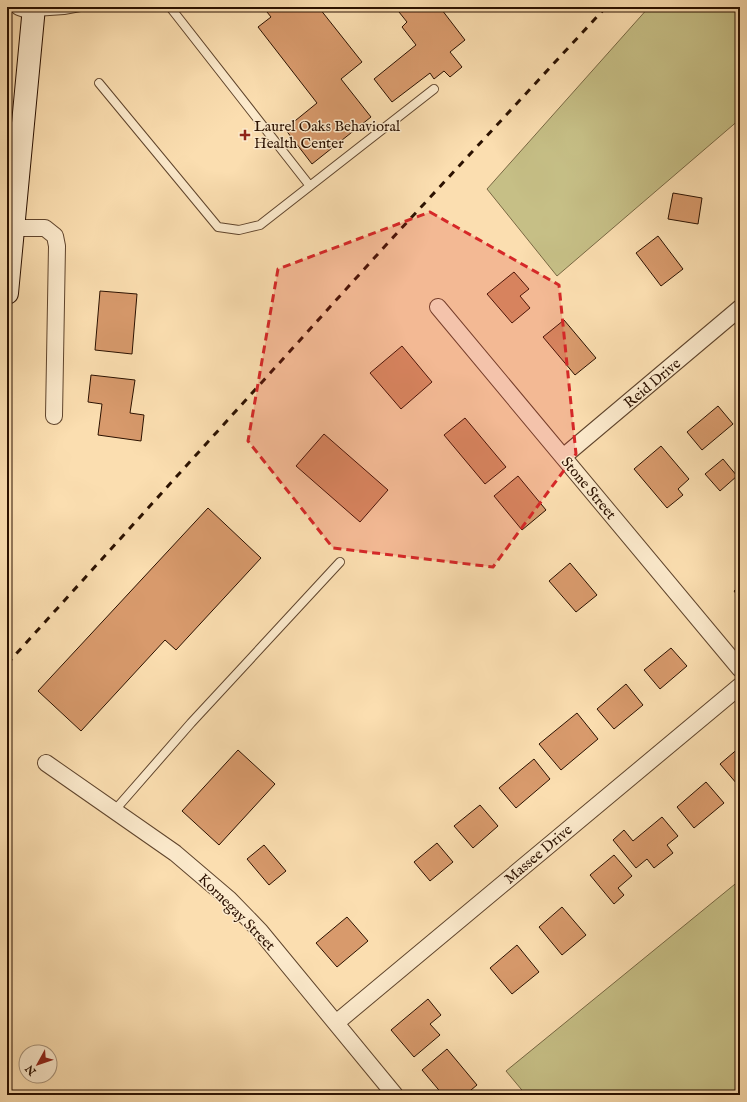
<svg xmlns="http://www.w3.org/2000/svg" width="747" height="1102" font-family="'IM FELL English',serif">
<rect width="100%" height="100%" fill="#fbdeb0"/>
<filter id="stains"><feTurbulence type="fractalNoise" baseFrequency=".005" numOctaves="4"/><feColorMatrix values="0 0 0 0 .2 0 0 0 0 .09 0 0 0 0 .02 0 0 0 .5 -.17"/></filter>
<radialGradient id="worn" r=".72"><stop offset=".6" stop-color="#630" stop-opacity="0"/><stop offset="1" stop-color="#630" stop-opacity=".3"/></radialGradient>
<path fill="#c6bf86" stroke="#786843" d="M 649,7 L 740,7 L 740,119 L 557,276 L 487,189 Z
M 740,880 L 740,1095 L 526,1095 L 506,1071 Z"/>
<path fill="#d89a6c" stroke="#2b1100" d="M 263,7 L 323,7 L 320,9 L 362,62 L 341,79 L 371,117 L 312,164 L 285,129 L 317,103 L 258,27 L 271,17 Z
M 395,7 L 446,7 L 442,10 L 465,40 L 450,52 L 462,67 L 450,77 L 444,71 L 434,79 L 430,73 L 392,102 L 374,79 L 416,45 L 402,27 L 407,22 Z
M 673,193 L 702,198 L 698,224 L 668,219 Z
M 658,236 L 683,269 L 661,286 L 636,253 Z
M 514,272 L 529,289 L 520,296 L 530,308 L 512,323 L 487,294 Z
M 100,291 L 137,294 L 132,354 L 95,350 Z
M 564,320 L 596,358 L 575,375 L 543,337 Z
M 402,346 L 432,382 L 401,409 L 370,373 Z
M 91,375 L 135,380 L 130,413 L 144,415 L 141,441 L 98,435 L 102,404 L 88,402 Z
M 718,406 L 733,424 L 702,450 L 687,432 Z
M 465,418 L 506,467 L 485,484 L 444,435 Z
M 324,434 L 388,490 L 360,522 L 296,466 Z
M 661,446 L 689,479 L 678,489 L 683,495 L 667,508 L 634,469 Z
M 723,459 L 737,476 L 720,491 L 705,474 Z
M 518,476 L 546,510 L 522,530 L 494,496 Z
M 208,508 L 261,558 L 176,650 L 165,640 L 81,731 L 38,691 Z
M 570,563 L 597,595 L 576,612 L 549,581 Z
M 740,586 L 740,599 L 734,591 Z
M 671,648 L 687,666 L 660,689 L 644,670 Z
M 626,684 L 643,705 L 614,729 L 597,709 Z
M 577,713 L 598,739 L 561,770 L 539,744 Z
M 740,747 L 740,782 L 737,784 L 720,764 Z
M 238,750 L 275,784 L 219,845 L 182,811 Z
M 534,759 L 550,779 L 516,808 L 499,788 Z
M 706,782 L 724,803 L 694,828 L 677,807 Z
M 480,805 L 498,826 L 473,848 L 454,826 Z
M 662,817 L 678,836 L 667,845 L 673,853 L 654,868 L 647,859 L 636,868 L 613,840 L 624,830 L 633,841 Z
M 437,843 L 453,862 L 430,881 L 414,862 Z
M 264,845 L 286,871 L 269,885 L 247,859 Z
M 614,855 L 632,876 L 618,888 L 624,895 L 614,904 L 590,875 Z
M 562,907 L 586,935 L 562,955 L 539,927 Z
M 347,917 L 368,941 L 337,967 L 316,943 Z
M 517,945 L 539,972 L 512,994 L 490,968 Z
M 428,999 L 441,1015 L 430,1024 L 440,1035 L 414,1057 L 391,1030 Z
M 447,1049 L 477,1085 L 465,1095 L 443,1095 L 422,1070 Z"/>
<g fill="none" stroke-linecap="round" stroke-linejoin="round">
<g stroke="#5f442c" stroke-width="10">
<path id="service" d="M 170,7 L 310,186
M 35,12 L 64,10 L 80,7
M 99,83 L 218,227 L 239,230 L 260,225 L 434,89
M 115,810 L 191,723 L 340,562"/>
</g>
<g stroke="#5f442c" stroke-width="18">
<path id="minor" d="M 19,7 L 33,12
M 7,228 L 45,228 L 55,236 L 57,246 L 54,416
M 438,307 L 740,669
M 563,457 L 740,308
M 46,763 L 175,853 L 229,899 L 260,931 L 395,1095
M 336,1023 L 740,686"/>
</g>
<g stroke="#2b1100" stroke-width="24">
<path id="secondary" d="M 7,293 L 34,7"/>
</g>
<use href="#service" stroke="#fceacc" stroke-width="8"/>
<use href="#minor" stroke="#fceacc" stroke-width="16"/>
<use href="#secondary" stroke="#fceacc" stroke-width="22"/>
<path stroke="#2b1100" stroke-width="3" stroke-dasharray="7 7" stroke-linecap="butt" d="M 7,664 L 386,245 L 606,7"/>
</g>
<path fill="#d62828" fill-opacity="0.2" stroke="#d62828" stroke-width="3" stroke-dasharray="8 5" stroke-linejoin="round" d="M 430,212 L 559,285 L 576,454 L 493,567 L 333,548 L 248,441 L 278,269 Z"/>
<path fill="#8f2418" stroke="#fceacc" stroke-width="1.5" d="M243 129h4v4h4v4h-4v4h-4v-4h-4v-4h4z"/>
<g text-anchor="middle" stroke-width="3" stroke-linejoin="round" paint-order="stroke">
<g font-size="15" fill="#2b1100" stroke="#fceacc" text-anchor="start">
<text x="254" y="131">Laurel Oaks Behavioral<tspan x="254" dy="17">Health Center</tspan></text>
</g>
<g font-size="15" fill="#2b1100" stroke="#fceacc">
<text transform="translate(652 383) rotate(-40)" y="5">Reid Drive</text>
<text transform="translate(589 488) rotate(50)" y="5">Stone Street</text>
<text transform="translate(538 854) rotate(-40)" y="5">Massee Drive</text>
<text transform="translate(237 912) rotate(45)" y="5">Kornegay Street</text>
</g>
</g>
<rect width="747" height="1102" fill="none" stroke="#fbdeb0" stroke-width="24"/>
<rect x="8" y="8" width="731" height="1086" fill="none" stroke="#2b1100" stroke-width="2"/>
<rect x="12" y="12" width="723" height="1078" fill="none" stroke="#2b1100"/>
<g transform="translate(38 1064) rotate(230)"><circle r="19" fill="#fceacc" stroke="#a8937a"/>
<path d="M0-3L7 15L0 10L-7 15Z" fill="#8f2418"/>
<text y="-6" font-size="11" font-weight="bold" text-anchor="middle" fill="#2b1100">N</text>
</g>
<rect width="100%" height="100%" filter="url(#stains)"/>
<rect width="100%" height="100%" fill="url(#worn)"/>
</svg>
